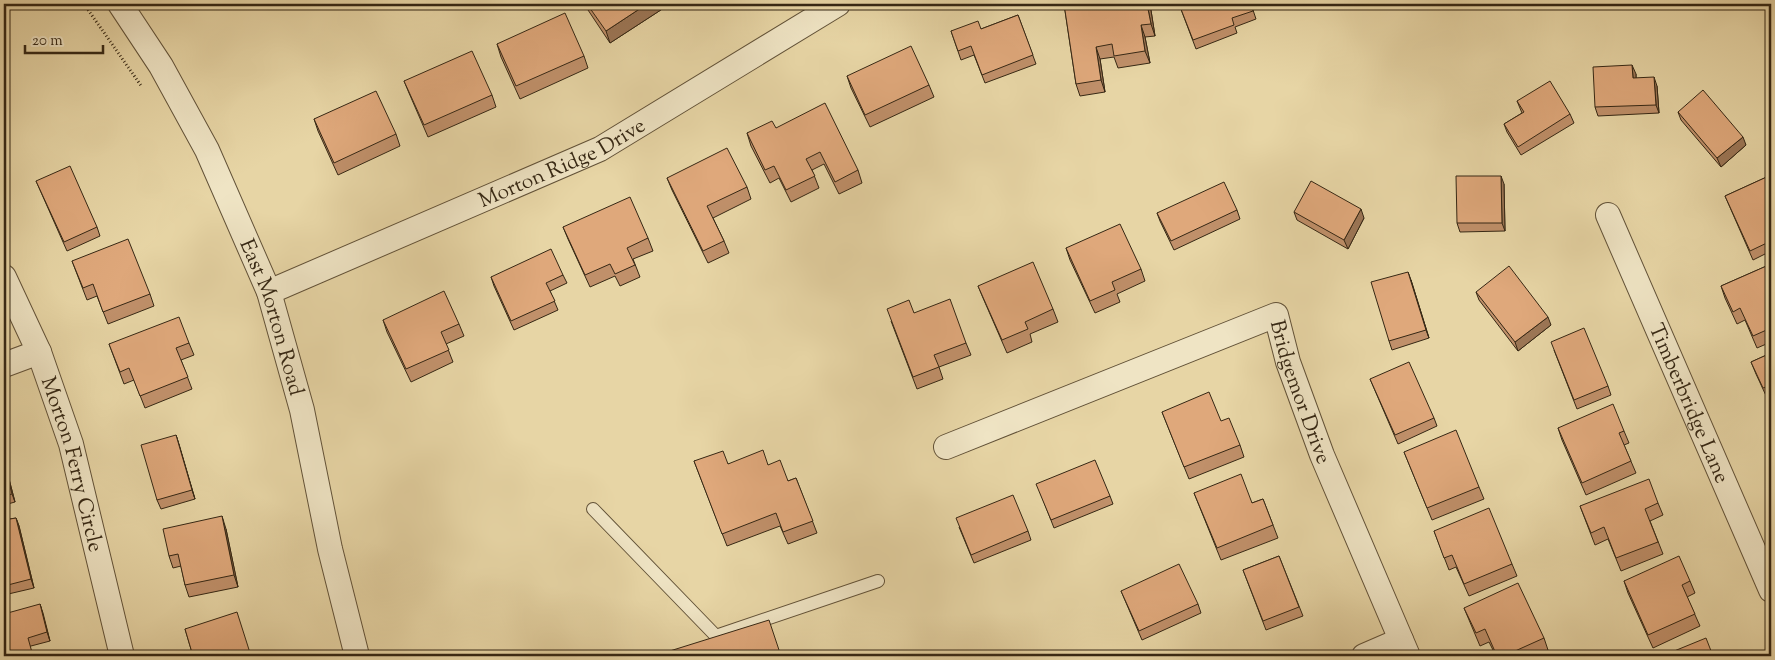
<svg xmlns="http://www.w3.org/2000/svg" width="1775" height="660" font-family="'Sorts Mill Goudy',serif">
<rect width="100%" height="100%" fill="#e7d5a5"/>
<filter id="stains"><feTurbulence type="fractalNoise" baseFrequency=".004" numOctaves="4"/><feColorMatrix values="0 0 0 0 .2 0 0 0 0 .09 0 0 0 0 .02 0 0 0 .5 -.17"/></filter>
<radialGradient id="worn" r=".72"><stop offset=".6" stop-color="#630" stop-opacity="0"/><stop offset="1" stop-color="#630" stop-opacity=".3"/></radialGradient>
<g fill="none" stroke-linecap="round" stroke-linejoin="round">
<g stroke="#625238" stroke-width="14">
<path id="lane" d="M 593,509 L 716,636 L 878,581"/>
</g>
<g stroke="#625238" stroke-width="26">
<g id="street">
<path id="s1" d="M 120,4 L 161,66 L 207,150 L 269,292 L 302,410 L 330,549 L 357,656"/>
<path id="s2" d="M 1608,215 L 1771,590"/>
<path id="s3" d="M 4,277 L 39,352 L 71,444 L 122,656"/>
<path id="s4" d="M 269,292 L 600,149 L 838,4"/>
<path d="M 4,365 L 39,352"/>
<path id="s5" d="M 946,447 L 1276,315 L 1288,362 L 1322,455 L 1408,656"/>
<path d="M 1364,656 L 1401,640"/>
</g>
</g>
<path stroke="#352714" stroke-width="3" stroke-dasharray="1 2.5" stroke-linecap="butt" d="M 84,4 L 142,87"/>
<use href="#lane" stroke="#efe4c4" stroke-width="12"/>
<use href="#street" stroke="#efe4c4" stroke-width="24"/>
</g>
<path fill="#c0906a" stroke="#352714" d="M 584,4 L 670,4 L 610,43 Z
M 1064,4 L 1150,4 L 1155,36 L 1145,37 L 1150,63 L 1118,68 L 1114,57 L 1100,59 L 1105,92 L 1080,96 L 1076,84 Z
M 1179,4 L 1251,4 L 1256,19 L 1235,27 L 1237,33 L 1196,49 Z
M 1018,15 L 1036,64 L 985,83 L 974,55 L 961,60 L 951,31 L 981,29 Z
M 497,44 L 584,56 L 588,68 L 520,99 L 501,57 Z
M 1636,74 L 1636,78 L 1657,86 L 1659,113 L 1598,116 L 1595,107 Z
M 847,76 L 929,85 L 934,97 L 870,127 L 851,88 Z
M 404,81 L 492,95 L 496,107 L 428,137 L 409,93 Z
M 1517,101 L 1570,114 L 1574,123 L 1521,155 L 1507,132 L 1504,124 L 1522,113 Z
M 1678,112 L 1746,145 L 1721,167 L 1681,120 Z
M 314,119 L 396,134 L 400,146 L 338,175 L 318,131 Z
M 776,128 L 858,170 L 862,183 L 839,194 L 824,164 L 812,170 L 819,188 L 791,202 L 779,178 L 770,183 L 751,146 L 747,133 Z
M 1771,175 L 1771,251 L 1753,260 L 1725,196 Z
M 667,178 L 747,187 L 751,199 L 713,218 L 724,241 L 729,253 L 708,263 L 672,190 Z
M 36,181 L 97,227 L 100,236 L 67,251 Z
M 1504,184 L 1505,231 L 1460,232 L 1457,223 Z
M 1237,210 L 1240,219 L 1174,250 L 1160,221 L 1157,213 Z
M 1294,212 L 1364,218 L 1348,249 L 1297,220 Z
M 563,227 L 648,238 L 653,251 L 633,259 L 640,277 L 620,286 L 615,276 L 590,287 L 568,239 Z
M 1066,248 L 1141,269 L 1145,281 L 1117,294 L 1120,302 L 1095,313 L 1070,260 Z
M 72,261 L 150,294 L 154,306 L 108,324 L 97,296 L 87,300 Z
M 1771,264 L 1771,342 L 1757,348 L 1745,320 L 1737,324 L 1725,298 L 1721,286 Z
M 563,275 L 567,283 L 550,291 L 558,310 L 514,330 L 494,286 L 491,277 Z
M 1411,280 L 1429,338 L 1392,350 L 1389,341 Z
M 978,286 L 1053,309 L 1058,322 L 1030,334 L 1032,342 L 1007,353 L 983,298 Z
M 1476,292 L 1551,325 L 1518,351 L 1479,300 Z
M 914,313 L 966,343 L 971,355 L 939,367 L 943,379 L 917,389 L 891,321 Z
M 383,320 L 459,324 L 464,336 L 446,344 L 453,362 L 411,382 L 387,332 Z
M 189,343 L 194,355 L 181,360 L 192,389 L 145,408 L 134,380 L 124,384 L 109,344 Z
M 1554,350 L 1608,386 L 1611,395 L 1577,409 Z
M 1771,353 L 1771,399 L 1768,400 L 1756,374 L 1751,362 Z
M 1370,379 L 1434,418 L 1437,426 L 1398,444 Z
M 1162,412 L 1240,445 L 1244,457 L 1189,479 Z
M 1558,428 L 1624,431 L 1629,443 L 1624,445 L 1636,473 L 1586,495 L 1562,440 Z
M 176,435 L 195,499 L 161,509 L 157,500 Z
M 1404,452 L 1479,487 L 1484,499 L 1432,520 Z
M 4,460 L 15,502 L 4,505 Z
M 694,461 L 728,464 L 768,465 L 788,481 L 796,478 L 817,533 L 788,544 L 780,526 L 727,546 Z
M 1040,492 L 1110,496 L 1113,504 L 1054,528 Z
M 1194,493 L 1252,503 L 1263,499 L 1278,538 L 1221,560 Z
M 1658,503 L 1663,515 L 1650,521 L 1663,554 L 1621,571 L 1608,539 L 1595,545 L 1580,506 Z
M 16,518 L 19,526 L 34,588 L 4,595 L 4,520 Z
M 959,527 L 1028,531 L 1031,540 L 974,563 Z
M 226,529 L 238,587 L 189,597 L 185,585 L 181,566 L 173,568 L 169,556 Z
M 1434,531 L 1512,564 L 1517,576 L 1469,596 L 1456,567 L 1449,570 Z
M 1279,556 L 1303,616 L 1266,630 L 1243,570 Z
M 1624,581 L 1690,581 L 1695,593 L 1687,597 L 1700,626 L 1653,648 L 1628,593 Z
M 1121,591 L 1198,604 L 1201,613 L 1142,640 Z
M 40,604 L 50,641 L 31,646 L 4,656 Z
M 1464,608 L 1544,638 L 1548,650 L 1535,656 L 1496,656 L 1489,642 L 1480,646 Z
M 185,629 L 251,656 L 193,656 Z"/>
<path fill="#9c7656" stroke="#352714" d="M 647,4 L 670,4 L 610,43 L 606,31 Z
M 1147,4 L 1150,4 L 1155,36 L 1151,24 Z
M 1141,25 L 1145,37 L 1150,63 L 1145,51 Z
M 1096,47 L 1100,59 L 1105,92 L 1101,80 Z
M 1632,65 L 1636,74 L 1636,86 L 1633,78 Z
M 1654,77 L 1657,86 L 1659,113 L 1656,105 Z
M 1743,137 L 1746,145 L 1721,167 L 1717,158 Z
M 1501,176 L 1504,184 L 1505,231 L 1502,223 Z
M 1361,209 L 1364,218 L 1348,249 L 1344,240 Z
M 1408,272 L 1411,280 L 1429,338 L 1426,330 Z
M 1548,317 L 1551,325 L 1518,351 L 1515,342 Z
M 176,435 L 179,444 L 195,499 L 192,490 Z
M 4,460 L 15,502 L 12,494 L 4,463 Z
M 222,516 L 226,529 L 238,587 L 234,575 Z
M 16,518 L 19,526 L 34,588 L 31,579 Z
M 40,604 L 43,613 L 50,641 L 47,632 Z"/>
<path fill="#dfa87b" stroke="#352714" d="M 587,4 L 647,4 L 606,31 Z
M 1064,4 L 1147,4 L 1151,24 L 1141,25 L 1145,51 L 1114,56 L 1112,44 L 1096,47 L 1101,80 L 1076,84 Z
M 1179,4 L 1251,4 L 1253,11 L 1232,18 L 1234,25 L 1193,40 Z
M 565,13 L 584,56 L 516,86 L 497,44 Z
M 1018,15 L 1033,55 L 982,75 L 971,46 L 958,51 L 951,31 L 978,21 L 981,29 Z
M 911,46 L 929,85 L 865,115 L 847,76 Z
M 472,51 L 492,95 L 424,125 L 404,81 Z
M 1632,65 L 1633,78 L 1654,77 L 1656,105 L 1595,107 L 1593,67 Z
M 1550,81 L 1570,114 L 1518,147 L 1504,124 L 1524,112 L 1517,101 Z
M 1703,90 L 1743,137 L 1717,158 L 1678,112 Z
M 376,91 L 396,134 L 334,163 L 314,119 Z
M 825,103 L 858,170 L 835,182 L 820,152 L 806,159 L 815,176 L 786,190 L 774,166 L 765,170 L 747,133 L 772,121 L 776,128 Z
M 727,148 L 747,187 L 707,206 L 724,241 L 703,251 L 667,178 Z
M 70,166 L 97,227 L 64,242 L 36,181 Z
M 1771,175 L 1771,241 L 1750,251 L 1725,196 Z
M 1456,176 L 1501,176 L 1502,223 L 1457,223 Z
M 1311,181 L 1361,209 L 1344,240 L 1294,212 Z
M 1224,182 L 1237,210 L 1171,241 L 1157,213 Z
M 630,197 L 648,238 L 627,248 L 635,265 L 615,274 L 610,264 L 585,275 L 563,227 Z
M 1120,224 L 1141,269 L 1112,282 L 1115,290 L 1090,301 L 1066,248 Z
M 128,239 L 150,294 L 103,312 L 93,284 L 83,288 L 72,261 Z
M 551,249 L 563,275 L 546,283 L 555,301 L 511,321 L 491,277 Z
M 1033,262 L 1053,309 L 1025,322 L 1028,329 L 1002,340 L 978,286 Z
M 1771,264 L 1771,328 L 1753,336 L 1740,308 L 1733,312 L 1721,286 Z
M 1509,266 L 1548,317 L 1515,342 L 1476,292 Z
M 1408,272 L 1426,330 L 1389,341 L 1371,282 Z
M 444,291 L 459,324 L 441,332 L 449,350 L 406,369 L 383,320 Z
M 950,299 L 966,343 L 934,355 L 939,367 L 913,377 L 887,309 L 909,300 L 914,313 Z
M 179,317 L 189,343 L 176,348 L 188,377 L 140,396 L 129,368 L 120,372 L 109,344 Z
M 1584,328 L 1608,386 L 1574,400 L 1551,342 Z
M 1771,353 L 1771,385 L 1763,388 L 1751,362 Z
M 1409,362 L 1434,418 L 1395,435 L 1370,379 Z
M 1209,392 L 1221,421 L 1229,418 L 1240,445 L 1184,467 L 1162,412 Z
M 1613,404 L 1624,431 L 1619,433 L 1631,461 L 1582,483 L 1558,428 Z
M 1456,430 L 1479,487 L 1427,508 L 1404,452 Z
M 176,435 L 192,490 L 157,500 L 141,445 Z
M 763,450 L 768,465 L 780,460 L 788,481 L 796,478 L 813,521 L 783,532 L 776,513 L 722,534 L 694,461 L 723,451 L 728,464 Z
M 1095,460 L 1110,496 L 1051,520 L 1036,484 Z
M 4,463 L 12,494 L 4,496 Z
M 1241,474 L 1252,503 L 1263,499 L 1273,525 L 1217,548 L 1194,493 Z
M 1649,479 L 1658,503 L 1645,509 L 1658,542 L 1616,558 L 1604,527 L 1591,533 L 1580,506 Z
M 1013,495 L 1028,531 L 971,555 L 956,518 Z
M 1489,508 L 1512,564 L 1464,584 L 1452,555 L 1444,558 L 1434,531 Z
M 222,516 L 234,575 L 185,585 L 178,554 L 169,556 L 163,529 Z
M 16,518 L 31,579 L 4,586 L 4,520 Z
M 1279,556 L 1299,607 L 1263,621 L 1243,570 Z
M 1679,556 L 1690,581 L 1682,585 L 1695,614 L 1648,635 L 1624,581 Z
M 1179,564 L 1198,604 L 1139,631 L 1121,591 Z
M 1518,583 L 1544,638 L 1504,656 L 1497,656 L 1485,629 L 1476,633 L 1464,608 Z
M 40,604 L 47,632 L 28,638 L 33,656 L 4,656 L 4,614 Z
M 237,612 L 251,656 L 210,656 L 208,651 L 193,656 L 185,629 Z
M 769,620 L 781,656 L 657,656 L 657,655 Z
M 1706,638 L 1713,656 L 1662,656 Z"/>
<g text-anchor="middle" stroke-width="4" stroke-linejoin="round" paint-order="stroke">
<g font-size="21" fill="#352714" stroke="#efe4c4">
<text dy="7" stroke="none"><textPath href="#s4" startOffset="320">Morton Ridge Drive</textPath></text>
<text dy="7" stroke="none"><textPath href="#s1" startOffset="350">East Morton Road</textPath></text>
<text dy="7" stroke="none"><textPath href="#s5" startOffset="436">Bridgemor Drive</textPath></text>
<text dy="7" stroke="none"><textPath href="#s2" startOffset="205">Timberbridge Lane</textPath></text>
<text dy="7" stroke="none"><textPath href="#s3" startOffset="200">Morton Ferry Circle</textPath></text>
</g>
</g>
<rect width="1775" height="660" fill="none" stroke="#e7d5a5" stroke-width="20"/>
<rect x="5" y="5" width="1765" height="650" fill="none" stroke="#352714" stroke-width="2.5"/>
<rect x="10" y="10" width="1755" height="640" fill="none" stroke="#352714"/>
<path d="M25 45v8h78v-8" fill="none" stroke="#352714" stroke-width="2.5"/>
<text x="32" y="45" font-size="15" fill="#352714" stroke="#efe4c4" stroke-width="4" paint-order="stroke">20 m</text>
<rect width="100%" height="100%" filter="url(#stains)"/>
<rect width="100%" height="100%" fill="url(#worn)"/>
</svg>
